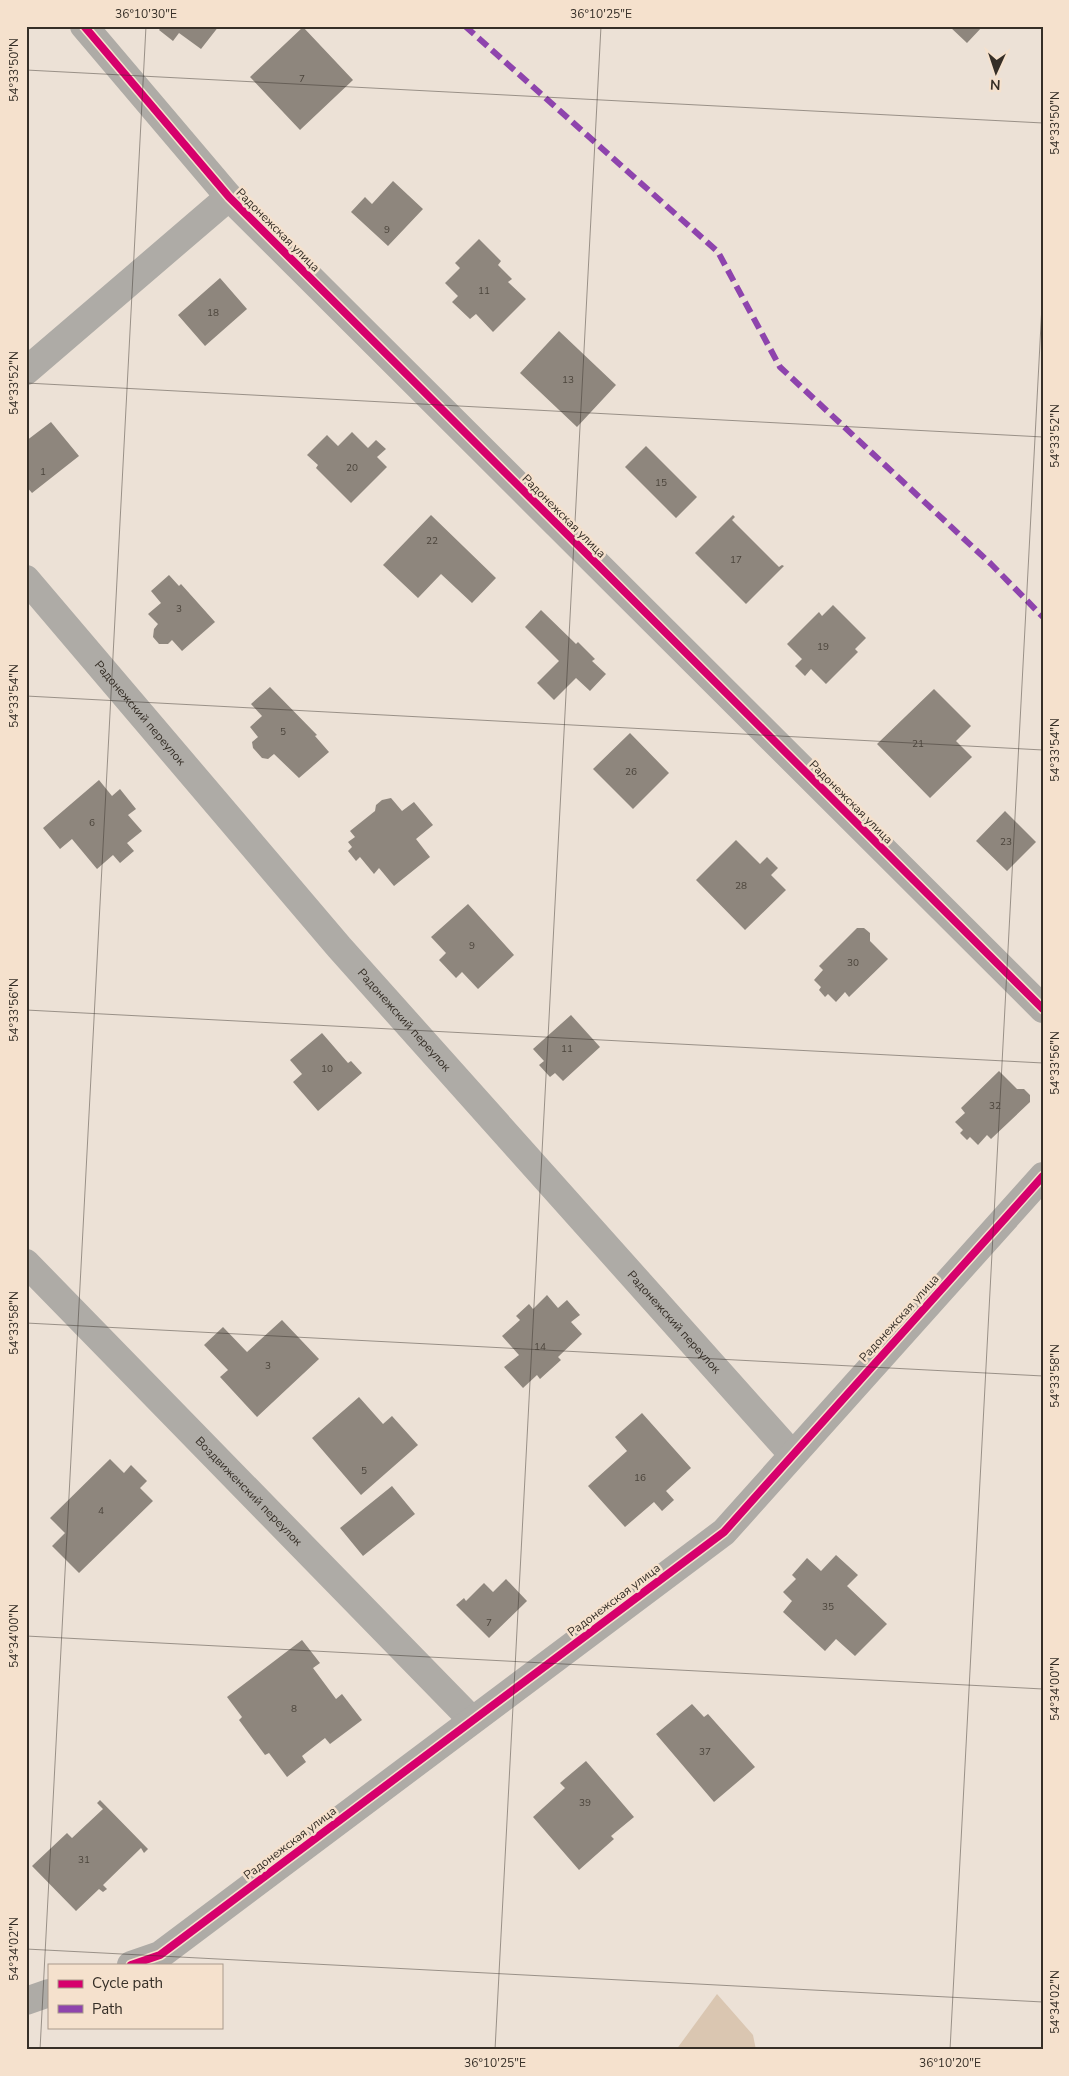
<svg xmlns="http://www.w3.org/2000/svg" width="1069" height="2076" font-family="'Nunito Sans',sans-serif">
<rect width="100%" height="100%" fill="#ece1d6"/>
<path fill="#dac6b1" d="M 717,1994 L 753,2035 L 756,2050 L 676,2050 Z"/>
<path fill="#8e867d" d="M 162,26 L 219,26 L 201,49 L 179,33 L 173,41 L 159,30 Z
M 949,26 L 983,26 L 967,43 Z
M 303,27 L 353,80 L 300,130 L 250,77 Z
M 393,181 L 423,209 L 388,246 L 351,212 L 365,197 L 372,204 Z
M 479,239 L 501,261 L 498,265 L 512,279 L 508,282 L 526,299 L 493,332 L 476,314 L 470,319 L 452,302 L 458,296 L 445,283 L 460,268 L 455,263 Z
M 220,278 L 247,309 L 205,346 L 178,315 Z
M 559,331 L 616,385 L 577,427 L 520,373 Z
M 51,422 L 79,456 L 32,493 L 26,486 L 26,441 Z
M 352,432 L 368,448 L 376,440 L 386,449 L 377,457 L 387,467 L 351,503 L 316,468 L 318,465 L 307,455 L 327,435 L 338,446 Z
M 646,446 L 697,497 L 676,518 L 625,467 Z
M 431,515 L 496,578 L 472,603 L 441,574 L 418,598 L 383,565 Z
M 733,515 L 735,517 L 732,520 L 779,567 L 782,565 L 784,566 L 746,604 L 695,553 Z
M 169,575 L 179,586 L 181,584 L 215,622 L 182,651 L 172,640 L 168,644 L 159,644 L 153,637 L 154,629 L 158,624 L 148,614 L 161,603 L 151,591 Z
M 833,605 L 866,638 L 855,649 L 858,652 L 826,684 L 811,669 L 805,676 L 795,666 L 802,659 L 787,644 L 819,612 L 822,616 Z
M 541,610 L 576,644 L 578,642 L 595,659 L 592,661 L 606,674 L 590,691 L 576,678 L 554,700 L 537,683 L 559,661 L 525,627 Z
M 270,687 L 317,735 L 315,736 L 329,752 L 299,778 L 274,754 L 268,759 L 262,758 L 253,748 L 252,742 L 258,737 L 250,727 L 262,716 L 251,704 Z
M 934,689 L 971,726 L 956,741 L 972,757 L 930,798 L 877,744 Z
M 630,733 L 669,773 L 633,809 L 593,769 Z
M 99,780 L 112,796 L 120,789 L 136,809 L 128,815 L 142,831 L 127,843 L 134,851 L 120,863 L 113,855 L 97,869 L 72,839 L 60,849 L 43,828 Z
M 391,798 L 402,811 L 414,802 L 433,825 L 416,839 L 430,857 L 394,886 L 379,868 L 374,874 L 360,857 L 356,861 L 348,851 L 352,847 L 348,842 L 355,837 L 350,831 L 375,811 L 376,805 L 382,800 Z
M 1005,811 L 1036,842 L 1007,871 L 976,841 Z
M 736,840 L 760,864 L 767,857 L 778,868 L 771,875 L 786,890 L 745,930 L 696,880 Z
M 468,904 L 514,955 L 478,989 L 462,972 L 456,978 L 439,960 L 446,953 L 431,937 Z
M 857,928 L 864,928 L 870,933 L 870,941 L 888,959 L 849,997 L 845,992 L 836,1002 L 828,994 L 825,997 L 819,990 L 821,987 L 814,980 L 823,970 L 819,966 Z
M 571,1015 L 600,1047 L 563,1081 L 555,1073 L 550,1077 L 539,1065 L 544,1061 L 533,1049 Z
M 322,1033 L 348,1063 L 351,1061 L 362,1073 L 318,1111 L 293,1082 L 302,1074 L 290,1060 Z
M 999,1071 L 1017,1089 L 1024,1089 L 1030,1095 L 1030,1102 L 991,1139 L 987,1135 L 978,1145 L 970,1137 L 967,1140 L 960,1133 L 963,1130 L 955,1122 L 965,1113 L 961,1108 Z
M 547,1295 L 558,1308 L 567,1300 L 580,1315 L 571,1322 L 582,1334 L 558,1357 L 561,1360 L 540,1379 L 537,1375 L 523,1388 L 504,1367 L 519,1355 L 502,1336 L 520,1320 L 516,1316 L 529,1304 L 533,1309 Z
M 282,1320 L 319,1359 L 257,1417 L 220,1377 L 228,1370 L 204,1345 L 223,1327 L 247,1352 Z
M 359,1397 L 383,1424 L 392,1416 L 418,1445 L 361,1495 L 312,1438 Z
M 642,1413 L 691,1468 L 666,1491 L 674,1500 L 662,1511 L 654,1502 L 625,1527 L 588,1486 L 627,1451 L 615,1437 Z
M 110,1459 L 124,1473 L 131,1465 L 147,1481 L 140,1488 L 153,1501 L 79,1573 L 52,1546 L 65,1533 L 50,1518 Z
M 392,1486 L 415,1514 L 363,1556 L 340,1528 Z
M 836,1555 L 858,1575 L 847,1586 L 887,1624 L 855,1656 L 836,1639 L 825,1651 L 783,1612 L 792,1601 L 783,1592 L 796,1579 L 792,1575 L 807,1558 L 821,1571 Z
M 506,1579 L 527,1601 L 489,1638 L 456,1605 L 464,1598 L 466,1601 L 484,1583 L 493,1592 Z
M 302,1640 L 320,1663 L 313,1668 L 336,1699 L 342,1694 L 362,1720 L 330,1744 L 325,1738 L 302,1756 L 306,1762 L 287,1777 L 269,1753 L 265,1755 L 239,1720 L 242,1717 L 227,1697 Z
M 692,1704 L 704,1717 L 708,1714 L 755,1767 L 714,1802 L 656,1734 Z
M 586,1761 L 634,1817 L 611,1836 L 614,1839 L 579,1870 L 533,1817 L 565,1788 L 560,1783 Z
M 100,1800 L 148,1849 L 144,1853 L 141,1848 L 103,1885 L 107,1889 L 103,1892 L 99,1889 L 76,1911 L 32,1866 L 67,1833 L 72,1838 L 103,1809 L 97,1803 Z"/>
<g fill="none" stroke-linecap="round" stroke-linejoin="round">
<g stroke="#aeaba6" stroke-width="28">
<path d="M 84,26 L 229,197 L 1043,1009"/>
<path d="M 26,371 L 229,197"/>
<path id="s1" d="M 26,579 L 339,947 L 792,1454"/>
<path id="s2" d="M 26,1263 L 472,1720"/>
<path d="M 131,1965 L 160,1955 L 724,1532 L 1043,1176"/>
<path d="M 26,2001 L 49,1993"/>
</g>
<path stroke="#8e44ad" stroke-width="6" stroke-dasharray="12 6" stroke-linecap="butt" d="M 465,26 L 718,252 L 780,367 L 991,564 L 1043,617"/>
<g stroke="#f5e1cd" stroke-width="11">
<path id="cycleway" d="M 84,26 L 229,197 L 1043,1009
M 131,1965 L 160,1955 L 724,1532 L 1043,1176"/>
</g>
<use href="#cycleway" stroke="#d6006c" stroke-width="8"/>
</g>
<path fill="none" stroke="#362f27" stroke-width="1" stroke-opacity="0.45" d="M 26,70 L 1043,123M 26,383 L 1043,437M 26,696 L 1043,750M 26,1010 L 1043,1063M 26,1323 L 1043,1376M 26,1636 L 1043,1689M 26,1949 L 1043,2002M 40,2050 L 146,26M 495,2050 L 601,26M 950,2050 L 1043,286"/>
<g text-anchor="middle" stroke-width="5" stroke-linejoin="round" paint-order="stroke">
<g font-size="10" fill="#4c453c">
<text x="302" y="82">7</text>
<text x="387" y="233">9</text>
<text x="484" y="294">11</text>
<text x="213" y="316">18</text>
<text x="568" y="383">13</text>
<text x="352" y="471">20</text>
<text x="43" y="475">1</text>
<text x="661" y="486">15</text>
<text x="432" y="544">22</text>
<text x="736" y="563">17</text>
<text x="179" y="612">3</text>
<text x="823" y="650">19</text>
<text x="283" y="735">5</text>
<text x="918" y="747">21</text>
<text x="631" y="775">26</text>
<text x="92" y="826">6</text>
<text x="1006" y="845">23</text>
<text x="741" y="889">28</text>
<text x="472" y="949">9</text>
<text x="853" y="966">30</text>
<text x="567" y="1052">11</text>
<text x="327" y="1072">10</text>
<text x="995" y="1109">32</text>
<text x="540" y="1350">14</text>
<text x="268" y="1369">3</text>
<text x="364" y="1474">5</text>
<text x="640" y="1481">16</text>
<text x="101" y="1514">4</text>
<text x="828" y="1610">35</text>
<text x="489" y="1626">7</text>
<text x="294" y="1712">8</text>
<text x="705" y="1755">37</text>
<text x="585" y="1806">39</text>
<text x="84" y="1863">31</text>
</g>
<g font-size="12" fill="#362f27" stroke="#f5e1cd">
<text transform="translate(278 230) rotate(45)" y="4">Радонежская улица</text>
<text transform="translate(564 516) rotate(45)" y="4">Радонежская улица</text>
<text dy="4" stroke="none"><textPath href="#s1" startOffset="176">Радонежский переулок</textPath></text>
<text transform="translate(851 802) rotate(45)" y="4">Радонежская улица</text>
<text dy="4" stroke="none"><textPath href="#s1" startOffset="581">Радонежский переулок</textPath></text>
<text transform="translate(899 1318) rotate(-48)" y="4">Радонежская улица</text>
<text dy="4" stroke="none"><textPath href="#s1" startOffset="986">Радонежский переулок</textPath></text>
<text dy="4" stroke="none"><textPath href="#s2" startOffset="319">Воздвиженский переулок</textPath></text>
<text transform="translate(614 1600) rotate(-37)" y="4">Радонежская улица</text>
<text transform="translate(290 1843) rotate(-37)" y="4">Радонежская улица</text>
</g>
</g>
<rect width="1069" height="2076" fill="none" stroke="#f5e1cd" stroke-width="55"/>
<rect x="48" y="1964" width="175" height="65" fill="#f5e1cd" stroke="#a99a8b"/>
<rect x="58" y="1980" width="25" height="8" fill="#d6006c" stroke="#a99a8b"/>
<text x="92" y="1988" font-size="15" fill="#362f27">Cycle path</text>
<rect x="58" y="2005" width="25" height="8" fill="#8e44ad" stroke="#a99a8b"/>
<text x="92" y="2014" font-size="15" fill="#362f27">Path</text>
<g transform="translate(996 72) rotate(183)" stroke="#f5e1cd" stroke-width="4" paint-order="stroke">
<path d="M0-4L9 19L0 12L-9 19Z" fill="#362f27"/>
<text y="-8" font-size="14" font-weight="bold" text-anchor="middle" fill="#362f27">N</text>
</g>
<rect x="28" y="28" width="1014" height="2020" fill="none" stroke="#362f27" stroke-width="2"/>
<g font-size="12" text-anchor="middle" fill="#362f27">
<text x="146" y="18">36°10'30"E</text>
<text x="601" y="18">36°10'25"E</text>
<text transform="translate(14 70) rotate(-90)" y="4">54°33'50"N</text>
<text transform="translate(1055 123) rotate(-90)" y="4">54°33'50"N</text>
<text transform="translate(14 383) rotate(-90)" y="4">54°33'52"N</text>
<text transform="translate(1055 436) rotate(-90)" y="4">54°33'52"N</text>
<text transform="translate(14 696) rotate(-90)" y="4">54°33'54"N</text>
<text transform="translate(1055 750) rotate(-90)" y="4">54°33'54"N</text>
<text transform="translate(14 1010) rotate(-90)" y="4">54°33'56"N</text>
<text transform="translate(1055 1063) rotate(-90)" y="4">54°33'56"N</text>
<text transform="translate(14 1323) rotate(-90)" y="4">54°33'58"N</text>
<text transform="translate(1055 1376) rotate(-90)" y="4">54°33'58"N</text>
<text transform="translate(14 1636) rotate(-90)" y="4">54°34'00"N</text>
<text transform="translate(1055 1689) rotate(-90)" y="4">54°34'00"N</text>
<text transform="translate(14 1949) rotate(-90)" y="4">54°34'02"N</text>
<text transform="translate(1055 2002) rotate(-90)" y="4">54°34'02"N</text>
<text x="495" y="2067">36°10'25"E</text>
<text x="950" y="2067">36°10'20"E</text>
</g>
</svg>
